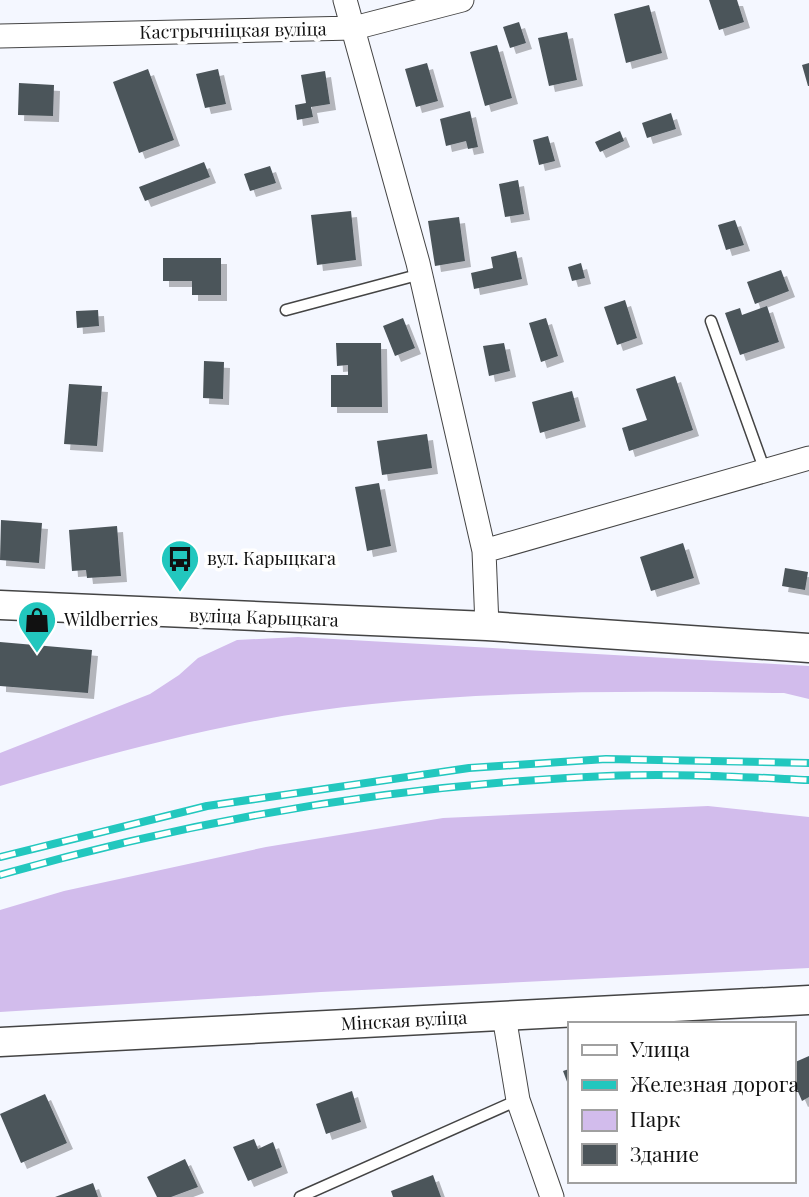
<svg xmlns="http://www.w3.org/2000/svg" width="809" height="1197" font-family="'Playfair Display',serif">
<defs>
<filter id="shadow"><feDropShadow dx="6" dy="6" stdDeviation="0" flood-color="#0004"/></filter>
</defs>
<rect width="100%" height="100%" fill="#f4f7ff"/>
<path fill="#d2bcec" d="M 298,637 L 809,666 L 809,699 L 784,693 C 647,691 509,690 372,704 C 246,716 121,750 0,786 L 0,753 L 150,694 L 179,675 L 198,658 L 237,640 Z
M 708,806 L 809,817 L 809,968 L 321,992 L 0,1012 L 0,910 L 64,891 L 266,847 L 443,818 Z"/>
<path fill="#4c555a" filter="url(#shadow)" d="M 709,0 L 737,0 L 744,22 L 719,30 Z
M 649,5 L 662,53 L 626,63 L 614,14 Z
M 519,22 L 526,43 L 510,48 L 503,27 Z
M 567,32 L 577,80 L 549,86 L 538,38 Z
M 497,45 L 512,98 L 485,106 L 470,52 Z
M 427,63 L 438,101 L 416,107 L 405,69 Z
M 809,63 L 809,86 L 808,86 L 802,65 Z
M 148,69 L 174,140 L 139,153 L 113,82 Z
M 218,69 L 226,104 L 205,108 L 196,74 Z
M 325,71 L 330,104 L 311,107 L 313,117 L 297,120 L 295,105 L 306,103 L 301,75 Z
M 19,83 L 54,85 L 53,116 L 18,115 Z
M 470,111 L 478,147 L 468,149 L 466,141 L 446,146 L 440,119 Z
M 671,113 L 676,129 L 647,138 L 642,123 Z
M 620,131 L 624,141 L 600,152 L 595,142 Z
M 548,136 L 555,161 L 539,165 L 533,140 Z
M 204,162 L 210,177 L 145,201 L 139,187 Z
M 270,166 L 276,183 L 250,191 L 244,174 Z
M 518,180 L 524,214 L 505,217 L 499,184 Z
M 351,211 L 356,260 L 317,265 L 311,215 Z
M 459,217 L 465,261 L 435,266 L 428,221 Z
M 735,220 L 744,245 L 726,250 L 718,225 Z
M 516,251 L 522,279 L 474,289 L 471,273 L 493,268 L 491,257 Z
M 163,258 L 221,258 L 221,295 L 192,295 L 192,281 L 163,281 Z
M 581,263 L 585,278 L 572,281 L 568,267 Z
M 781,270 L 789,291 L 755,304 L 747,282 Z
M 625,300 L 637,338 L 617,345 L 604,307 Z
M 767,306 L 779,342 L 740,355 L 725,313 L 740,308 L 742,315 Z
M 98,310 L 99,326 L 77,328 L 76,311 Z
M 403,318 L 415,348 L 395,356 L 383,326 Z
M 546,318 L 558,356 L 541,362 L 529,323 Z
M 336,343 L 381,343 L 382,407 L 331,407 L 331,375 L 348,375 L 348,365 L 337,366 Z
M 504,343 L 510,371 L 489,376 L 483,346 Z
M 204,361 L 224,362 L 223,399 L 203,398 Z
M 675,376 L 693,430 L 629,451 L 622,428 L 647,420 L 636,389 Z
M 69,384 L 102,386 L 97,446 L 64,444 Z
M 572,391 L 580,421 L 540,433 L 532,402 Z
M 427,434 L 432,468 L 382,475 L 377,441 Z
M 379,483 L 391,546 L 367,551 L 355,487 Z
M 1,520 L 42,523 L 39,563 L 0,560 Z
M 117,526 L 121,576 L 87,578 L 86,570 L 72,571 L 69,530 Z
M 683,543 L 694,578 L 651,591 L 640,557 Z
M 785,568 L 808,572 L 805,590 L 782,586 Z
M 0,642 L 92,650 L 88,693 L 0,686 Z
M 809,1056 L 809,1097 L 802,1101 L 793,1080 L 793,1063 Z
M 569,1069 L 569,1087 L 563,1071 Z
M 352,1091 L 361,1122 L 326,1134 L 316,1104 Z
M 45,1094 L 67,1143 L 21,1163 L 0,1114 Z
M 254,1139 L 258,1149 L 273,1142 L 282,1167 L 248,1181 L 233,1147 Z
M 185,1159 L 198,1187 L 171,1197 L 157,1197 L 147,1177 Z
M 433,1175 L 441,1197 L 393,1197 L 391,1191 Z
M 93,1183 L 98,1197 L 55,1197 Z"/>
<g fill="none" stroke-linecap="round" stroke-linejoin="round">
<g stroke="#444" stroke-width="13">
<path id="service" d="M 286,310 L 421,274
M 711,321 L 765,471
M 300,1197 L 518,1100"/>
</g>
<g stroke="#444" stroke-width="25">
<path id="minor" d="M 345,0 L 418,263 L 484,551
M 0,36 L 354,28 L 462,0
M 487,626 L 484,551 L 809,458
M 504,1016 L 518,1100 L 552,1197"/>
</g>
<g stroke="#444" stroke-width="31">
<path id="tertiary" d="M 0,605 L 487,626 L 809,648
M 0,1042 L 809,1000"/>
</g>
<use href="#service" stroke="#fff" stroke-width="10"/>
<use href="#minor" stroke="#fff" stroke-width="23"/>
<use href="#tertiary" stroke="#fff" stroke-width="28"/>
<g stroke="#22c7be" stroke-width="8">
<path id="rail" d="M 0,857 L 207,806 L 469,768 L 606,759 L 809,763
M 0,875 C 197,819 403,784 607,776 C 674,773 742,777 809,780"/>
</g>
<use href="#rail" stroke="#fff" stroke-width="5" stroke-dasharray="16" stroke-linecap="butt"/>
</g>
<defs>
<g id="bus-pin" transform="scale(2.0125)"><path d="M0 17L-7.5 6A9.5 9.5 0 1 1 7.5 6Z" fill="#22c7be" stroke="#fff"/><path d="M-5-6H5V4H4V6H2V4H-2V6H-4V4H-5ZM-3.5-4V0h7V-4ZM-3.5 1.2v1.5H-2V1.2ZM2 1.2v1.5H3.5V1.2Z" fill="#111"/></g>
<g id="shop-pin" transform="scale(2.0125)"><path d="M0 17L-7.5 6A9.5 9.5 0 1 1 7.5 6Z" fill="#22c7be" stroke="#fff"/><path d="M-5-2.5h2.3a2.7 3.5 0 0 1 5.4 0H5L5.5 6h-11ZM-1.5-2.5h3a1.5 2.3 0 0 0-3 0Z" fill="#111"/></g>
</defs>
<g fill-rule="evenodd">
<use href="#bus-pin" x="180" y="559"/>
<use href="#shop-pin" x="37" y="620"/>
</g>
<g text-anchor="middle" stroke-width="7" stroke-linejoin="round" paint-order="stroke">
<g font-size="18" fill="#111" stroke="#fff">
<text transform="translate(233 31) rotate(-1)" y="6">Кастрычніцкая вуліца</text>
<text transform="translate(264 618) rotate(2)" y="6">вуліца Карыцкага</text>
<text transform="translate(404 1021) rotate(-3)" y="6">Мінская вуліца</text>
</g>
<g font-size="18" fill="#111" stroke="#fff" text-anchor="start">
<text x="207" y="565">вул. Карыцкага</text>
<text x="64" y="626">Wildberries</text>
</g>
</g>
<rect x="568" y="1022" width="228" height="161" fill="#ffffff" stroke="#a0a0a0" stroke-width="2"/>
<rect x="582" y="1045" width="35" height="10" fill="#ffffff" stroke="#a0a0a0" stroke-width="2"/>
<text x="630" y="1057" font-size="21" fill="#111111">Улица</text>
<rect x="582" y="1080" width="35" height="10" fill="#22c7be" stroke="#a0a0a0" stroke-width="2"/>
<text x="630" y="1092" font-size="21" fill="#111111">Железная дорога</text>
<rect x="582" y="1110" width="35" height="21" fill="#d2bcec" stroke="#a0a0a0" stroke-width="2"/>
<text x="630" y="1127" font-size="21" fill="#111111">Парк</text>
<rect x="582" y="1144" width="35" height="21" fill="#4c555a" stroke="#a0a0a0" stroke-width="2"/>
<text x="630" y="1162" font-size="21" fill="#111111">Здание</text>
</svg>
